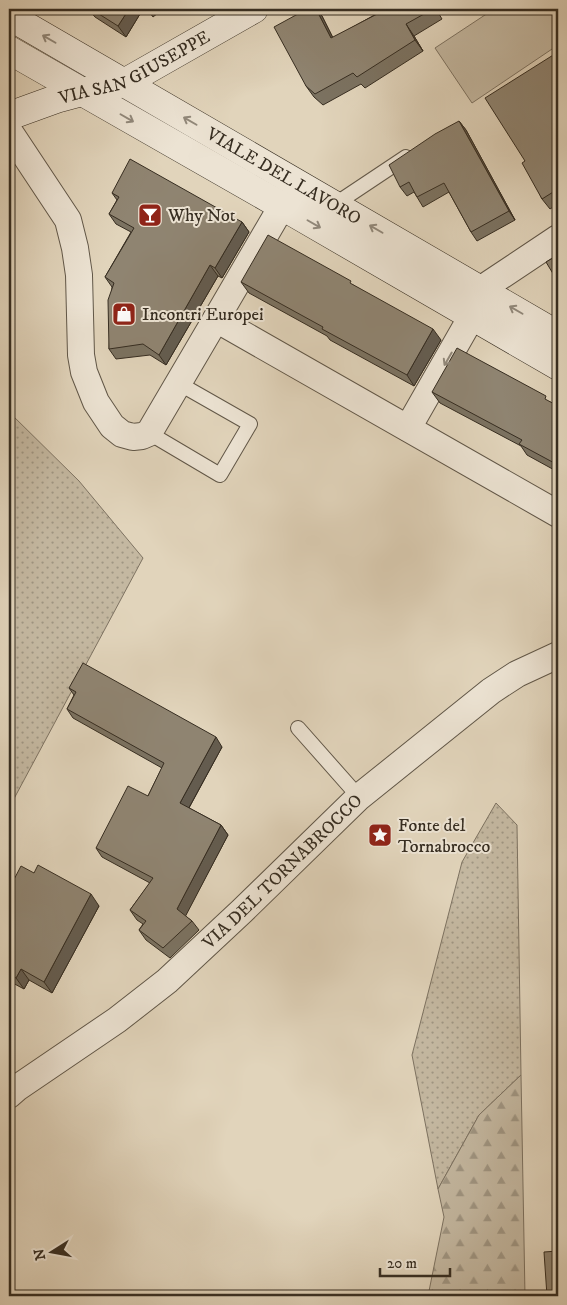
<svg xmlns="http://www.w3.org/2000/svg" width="567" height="1305" font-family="'IM FELL DW Pica',serif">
<defs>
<pattern id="grass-dots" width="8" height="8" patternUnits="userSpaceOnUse" patternTransform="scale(1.25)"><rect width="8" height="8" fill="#c4b8a1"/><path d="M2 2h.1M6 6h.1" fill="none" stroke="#a09683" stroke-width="1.8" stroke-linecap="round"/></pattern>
<pattern id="forest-firs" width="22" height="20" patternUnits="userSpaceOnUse" patternTransform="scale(1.25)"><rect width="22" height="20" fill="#c4b8a1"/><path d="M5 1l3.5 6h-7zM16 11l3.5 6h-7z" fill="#a09683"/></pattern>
</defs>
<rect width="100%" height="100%" fill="#e1d4bb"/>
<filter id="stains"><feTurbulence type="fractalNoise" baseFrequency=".004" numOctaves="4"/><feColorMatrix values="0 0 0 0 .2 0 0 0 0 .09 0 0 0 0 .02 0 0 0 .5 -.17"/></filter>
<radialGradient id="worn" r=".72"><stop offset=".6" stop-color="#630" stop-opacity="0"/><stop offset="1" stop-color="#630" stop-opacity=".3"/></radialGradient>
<path fill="url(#grass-dots)" stroke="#7d7261" d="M 9,412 L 79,481 L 143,558 L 9,808 Z
M 496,803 L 517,825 L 521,1075 L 479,1115 L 438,1189 L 412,1055 L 462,862 Z"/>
<path fill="url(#forest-firs)" stroke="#7d7261" d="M 521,1075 L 525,1296 L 428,1296 L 444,1217 L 438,1189 L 479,1115 Z"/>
<path fill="#c4b8a1" stroke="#7d7261" d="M 494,9 L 556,9 L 558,13 L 558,45 L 472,103 L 435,48 Z"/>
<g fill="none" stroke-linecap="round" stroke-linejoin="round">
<g stroke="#615748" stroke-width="16">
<path id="service" d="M 334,205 L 406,157
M 149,433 L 220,475 L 250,424 L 178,383
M 298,728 L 359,797"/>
</g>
<g stroke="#615748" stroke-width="28">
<g id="minor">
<path d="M 9,131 L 68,220 L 75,248 L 79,275 L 81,355 L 84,372 L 96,402 L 112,426 L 122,434 L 133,437 L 142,436 L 149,433 L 216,319"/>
<path d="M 282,206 L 216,319 L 558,514"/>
<path d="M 480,290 L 558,238"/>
<path d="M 408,428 L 472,316"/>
<path id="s1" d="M 9,1095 L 17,1088 L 117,1020 L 167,981 L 242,911 L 359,797 L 491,691 L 517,674 L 558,655"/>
</g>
</g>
<g stroke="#362d21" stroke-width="29">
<g id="secondary">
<path id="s2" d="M 9,16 L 558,335"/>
<path d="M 9,50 L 282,206 L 558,366"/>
<path id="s3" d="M 9,116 L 56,99 L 82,92 L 124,83 L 254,9"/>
</g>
</g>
<use href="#service" stroke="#ece3d3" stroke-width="14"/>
<use href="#minor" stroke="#ece3d3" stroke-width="26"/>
<use href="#secondary" stroke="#ece3d3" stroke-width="28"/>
</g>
<path fill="#7b7261" stroke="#362d21" d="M 88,9 L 143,9 L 126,37 L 95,17 Z
M 147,9 L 163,9 L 153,17 Z
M 307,9 L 316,9 L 322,16 L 333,38 L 378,13 L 372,9 L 436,9 L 442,19 L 414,36 L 423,51 L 365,88 L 361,84 L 323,105 L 314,97 L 306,86 Z
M 481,9 L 489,9 L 485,12 Z
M 558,52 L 558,204 L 550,209 L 542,199 L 525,161 Z
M 459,121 L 466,130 L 515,220 L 477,241 L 471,232 L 449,192 L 423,207 L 414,192 L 407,196 L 400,187 Z
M 112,193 L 242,222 L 249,232 L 222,278 L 218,276 L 166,365 L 150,355 L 116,359 L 109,349 L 112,287 L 105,277 L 131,232 L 116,224 L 109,214 L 117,200 Z
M 241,282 L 353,285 L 441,340 L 414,386 L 330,340 L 327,336 L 249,293 Z
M 432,392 L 550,402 L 558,406 L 558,472 L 527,455 L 521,446 L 440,403 Z
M 69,688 L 222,747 L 189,808 L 221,825 L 228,835 L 185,916 L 192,921 L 199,930 L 170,958 L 146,940 L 139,930 L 143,924 L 137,920 L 130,910 L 150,883 L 102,857 L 96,848 L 148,796 L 162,768 L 73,718 L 67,709 L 74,695 Z
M 34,873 L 99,906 L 52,993 L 29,980 L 24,989 L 9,981 L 9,889 Z"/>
<path fill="#645c4f" stroke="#362d21" d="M 129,9 L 143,9 L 126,37 L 118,26 Z
M 316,9 L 322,16 L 339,50 L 331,38 Z
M 406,24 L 414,36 L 423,51 L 415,40 Z
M 459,121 L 466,130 L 515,220 L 509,211 Z
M 242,222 L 249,232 L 222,278 L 215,268 Z
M 210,265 L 218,276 L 166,365 L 159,355 Z
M 433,329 L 441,340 L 414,386 L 407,375 Z
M 216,737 L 222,747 L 186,813 L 180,803 Z
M 221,825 L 228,835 L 184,919 L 177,909 Z
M 91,894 L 99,906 L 52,993 L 44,982 Z
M 21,969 L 29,980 L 24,989 L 16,978 Z"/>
<path fill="#8f8471" stroke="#362d21" d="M 91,9 L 129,9 L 118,26 Z
M 307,9 L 316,9 L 331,38 L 381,12 L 377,9 L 433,9 L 406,24 L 415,40 L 357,77 L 353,73 L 315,94 L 306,86 L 274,27 Z
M 558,52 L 558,189 L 542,199 L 522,163 L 525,161 L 485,98 Z
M 459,121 L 509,211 L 471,232 L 444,183 L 417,197 L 409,182 L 400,187 L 389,165 L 435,134 Z
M 130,159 L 242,222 L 215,268 L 210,265 L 159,355 L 143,344 L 109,349 L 108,300 L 114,283 L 105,277 L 134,228 L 109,214 L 119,197 L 112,193 Z
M 268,235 L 351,281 L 350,283 L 433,329 L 407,375 L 322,329 L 323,327 L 241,282 Z
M 558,255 L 558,282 L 546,262 Z
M 457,348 L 546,396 L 545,399 L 558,406 L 558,465 L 519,444 L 522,440 L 432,392 Z
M 83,663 L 216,737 L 180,803 L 221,825 L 177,909 L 192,921 L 163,948 L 139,930 L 146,921 L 130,910 L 153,878 L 96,848 L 128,786 L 148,796 L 164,763 L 67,709 L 76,692 L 69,688 Z
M 38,865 L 91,894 L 44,982 L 21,969 L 16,978 L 9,974 L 9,889 L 21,866 L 34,873 Z
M 558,1251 L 558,1296 L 547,1296 L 544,1252 Z"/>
<defs><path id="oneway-shaft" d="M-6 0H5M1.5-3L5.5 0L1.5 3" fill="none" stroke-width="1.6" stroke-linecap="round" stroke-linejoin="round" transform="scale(1.25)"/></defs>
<g stroke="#91887a">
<use href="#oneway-shaft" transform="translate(49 39) rotate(-150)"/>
<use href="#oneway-shaft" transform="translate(127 118) rotate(30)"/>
<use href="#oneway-shaft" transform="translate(190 121) rotate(-150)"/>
<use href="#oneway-shaft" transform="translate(314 224) rotate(30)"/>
<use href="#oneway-shaft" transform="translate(376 229) rotate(-150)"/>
<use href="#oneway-shaft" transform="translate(516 310) rotate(-150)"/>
<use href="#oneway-shaft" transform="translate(448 359) rotate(120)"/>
</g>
<defs>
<g id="bar-square" transform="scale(1.25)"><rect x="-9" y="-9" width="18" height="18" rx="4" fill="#8f2418" stroke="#ece3d3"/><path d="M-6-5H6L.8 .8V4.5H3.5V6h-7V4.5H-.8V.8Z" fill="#fff"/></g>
<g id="shop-square" transform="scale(1.25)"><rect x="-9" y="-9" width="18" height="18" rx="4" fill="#8f2418" stroke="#ece3d3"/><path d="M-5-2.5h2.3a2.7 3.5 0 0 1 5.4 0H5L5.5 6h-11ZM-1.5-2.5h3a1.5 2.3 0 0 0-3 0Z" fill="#fff"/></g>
<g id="sight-square" transform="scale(1.25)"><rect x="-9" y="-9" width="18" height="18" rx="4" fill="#8f2418" stroke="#ece3d3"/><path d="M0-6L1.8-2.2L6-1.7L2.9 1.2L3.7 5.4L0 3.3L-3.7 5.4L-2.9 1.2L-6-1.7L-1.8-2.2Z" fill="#fff"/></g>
</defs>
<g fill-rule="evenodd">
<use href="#bar-square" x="150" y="215"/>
<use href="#shop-square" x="124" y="314"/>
<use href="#sight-square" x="380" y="835"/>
</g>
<g text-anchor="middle" stroke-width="4" stroke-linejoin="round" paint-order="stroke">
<g font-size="18" fill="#362d21" stroke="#ece3d3">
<text dy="6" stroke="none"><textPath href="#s3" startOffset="135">VIA SAN GIUSEPPE</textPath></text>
<text dy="6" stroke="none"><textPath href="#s2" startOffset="318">VIALE DEL LAVORO</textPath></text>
<text dy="6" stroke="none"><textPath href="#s1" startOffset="354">VIA DEL TORNABROCCO</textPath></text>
</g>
<g font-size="18" fill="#362d21" stroke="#ece3d3" text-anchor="start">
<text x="168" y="221">Why Not</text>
<text x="142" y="320">Incontri Europei</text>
<text x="398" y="831">Fonte del<tspan x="398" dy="21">Tornabrocco</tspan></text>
</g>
</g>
<rect width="567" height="1305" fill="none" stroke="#e1d4bb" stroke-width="30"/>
<rect x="10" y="10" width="547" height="1285" fill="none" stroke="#362d21" stroke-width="2.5"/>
<rect x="15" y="15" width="537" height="1275" fill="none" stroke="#362d21"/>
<g transform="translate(52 1252) rotate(259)" stroke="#ece3d3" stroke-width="4" paint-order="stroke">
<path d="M0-4L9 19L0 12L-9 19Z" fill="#362d21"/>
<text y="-8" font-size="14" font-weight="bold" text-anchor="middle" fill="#362d21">N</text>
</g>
<path d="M380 1268v8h70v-8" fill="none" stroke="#362d21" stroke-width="2.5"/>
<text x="387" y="1268" font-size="15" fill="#362d21" stroke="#ece3d3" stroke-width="4" paint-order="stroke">20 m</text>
<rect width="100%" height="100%" filter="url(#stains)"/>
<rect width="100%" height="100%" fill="url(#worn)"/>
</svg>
